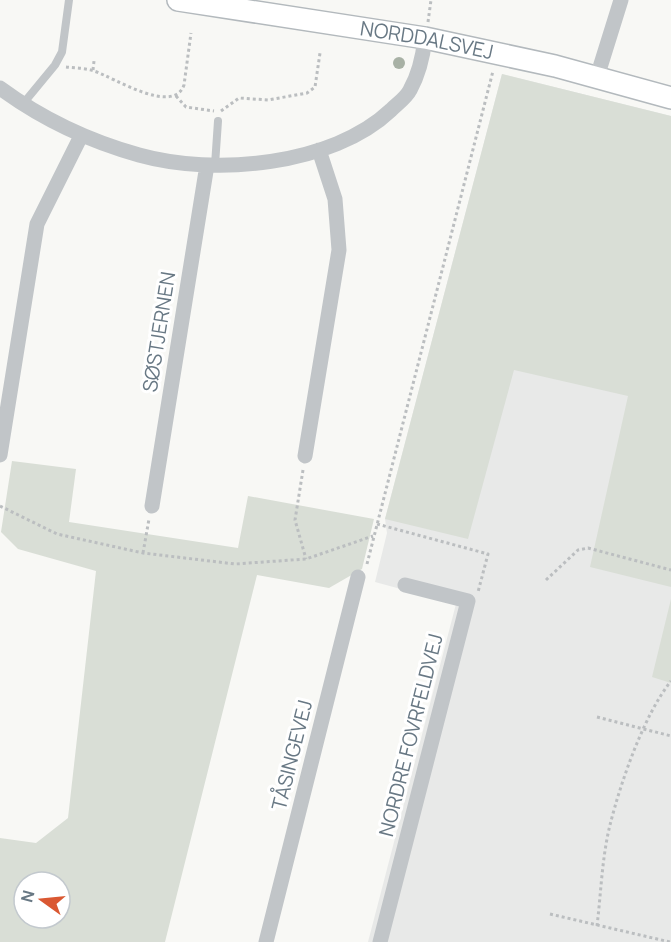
<svg xmlns="http://www.w3.org/2000/svg" width="671" height="942" font-family="Manrope,sans-serif">
<rect width="100%" height="100%" fill="#f8f8f5"/>
<path fill="#e8e9e8" d="M 502,74 L 671,116 L 671,942 L 368,942 L 456,604 L 375,582 L 387,533 L 385,519 Z"/>
<path fill="#d9ded6" fill-rule="evenodd" d="M 502,74 L 671,116 L 671,587 L 590,567 L 628,396 L 514,370 L 468,539 L 385,519 Z
M 12,461 L 76,469 L 69,522 L 238,548 L 248,496 L 374,519 L 362,569 L 329,588 L 257,575 L 165,942 L 0,942 L 0,838 L 36,843 L 68,818 L 96,571 L 18,549 L 1,532 ZM 24,882 L 60,882 L 60,918 L 24,918 Z
M 671,599 L 671,683 L 652,677 Z"/>
<g fill="none" stroke-linecap="round" stroke-linejoin="round">
<g stroke="#b3b9bd" stroke-width="24">
<g id="secondary">
<path id="s1" d="M 178,0 L 425,38 L 555,66 L 671,98"/>
</g>
</g>
<path stroke="#bbbec0" stroke-width="3" stroke-dasharray="3 3" stroke-linecap="butt" d="M 428,22 L 431,0
M 66,67 C 75,68 85,68 94,71 C 113,77 173,116 184,85 L 191,33
M 93,70 L 94,61
M 176,96 L 186,107 L 214,111
M 221,111 L 239,98 L 268,100 L 307,93 L 315,87 L 320,53
M 303,470 L 295,520 L 306,559
M 0,506 L 57,534 L 143,553 L 235,564 L 306,559 L 373,536
M 377,524 L 488,554 L 478,592
M 143,553 L 149,519
M 367,564 L 493,71
M 546,580 L 578,550 L 588,548 L 671,570
M 597,717 L 671,736
M 550,914 L 670,942
M 597,926 C 601,893 602,857 610,825 C 621,781 644,715 671,681"/>
<path stroke="#c1c5c8" stroke-width="8" d="M 22,105 L 55,65 L 62,52 L 69,0
M 215,165 L 218,121"/>
<path stroke="#c1c5c8" stroke-width="15" d="M 597,77 L 621,0
M 0,88 C 42,119 89,141 139,155 C 214,176 332,166 391,110 C 397,104 406,98 410,90 C 419,74 423,56 425,38
M 0,455 L 37,224 L 81,136
M 305,456 L 339,250 L 335,199 L 319,150
M 152,506 L 207,165
M 266,942 L 358,577
M 380,942 L 468,601 L 405,585"/>
<use href="#secondary" stroke="#fff" stroke-width="21"/>
</g>
<circle fill="#a8b1a5" cx="399" cy="63" r="6"/>
<g text-anchor="middle" stroke-width="6" stroke-linejoin="round" paint-order="stroke">
<g font-size="20" fill="#687884" stroke="#fff">
<text dy="7" stroke="none"><textPath href="#s1" startOffset="252">NORDDALSVEJ</textPath></text>
<text transform="translate(159 332) rotate(-81)" y="7">SØSTJERNEN</text>
<text transform="translate(411 735) rotate(-76)" y="7">NORDRE FOVRFELDVEJ</text>
<text transform="translate(292 755) rotate(-76)" y="7">TÅSINGEVEJ</text>
</g>
</g>
<g transform="translate(42 900) rotate(285)"><circle r="28" fill="#ffffff" stroke="#c3c9ce" stroke-width="1.5"/>
<path d="M0-4.5L10 22L0 15L-10 22Z" fill="#da5832"/>
<text y="-9" font-size="16" font-weight="bold" text-anchor="middle" fill="#687884">N</text>
</g>
</svg>
